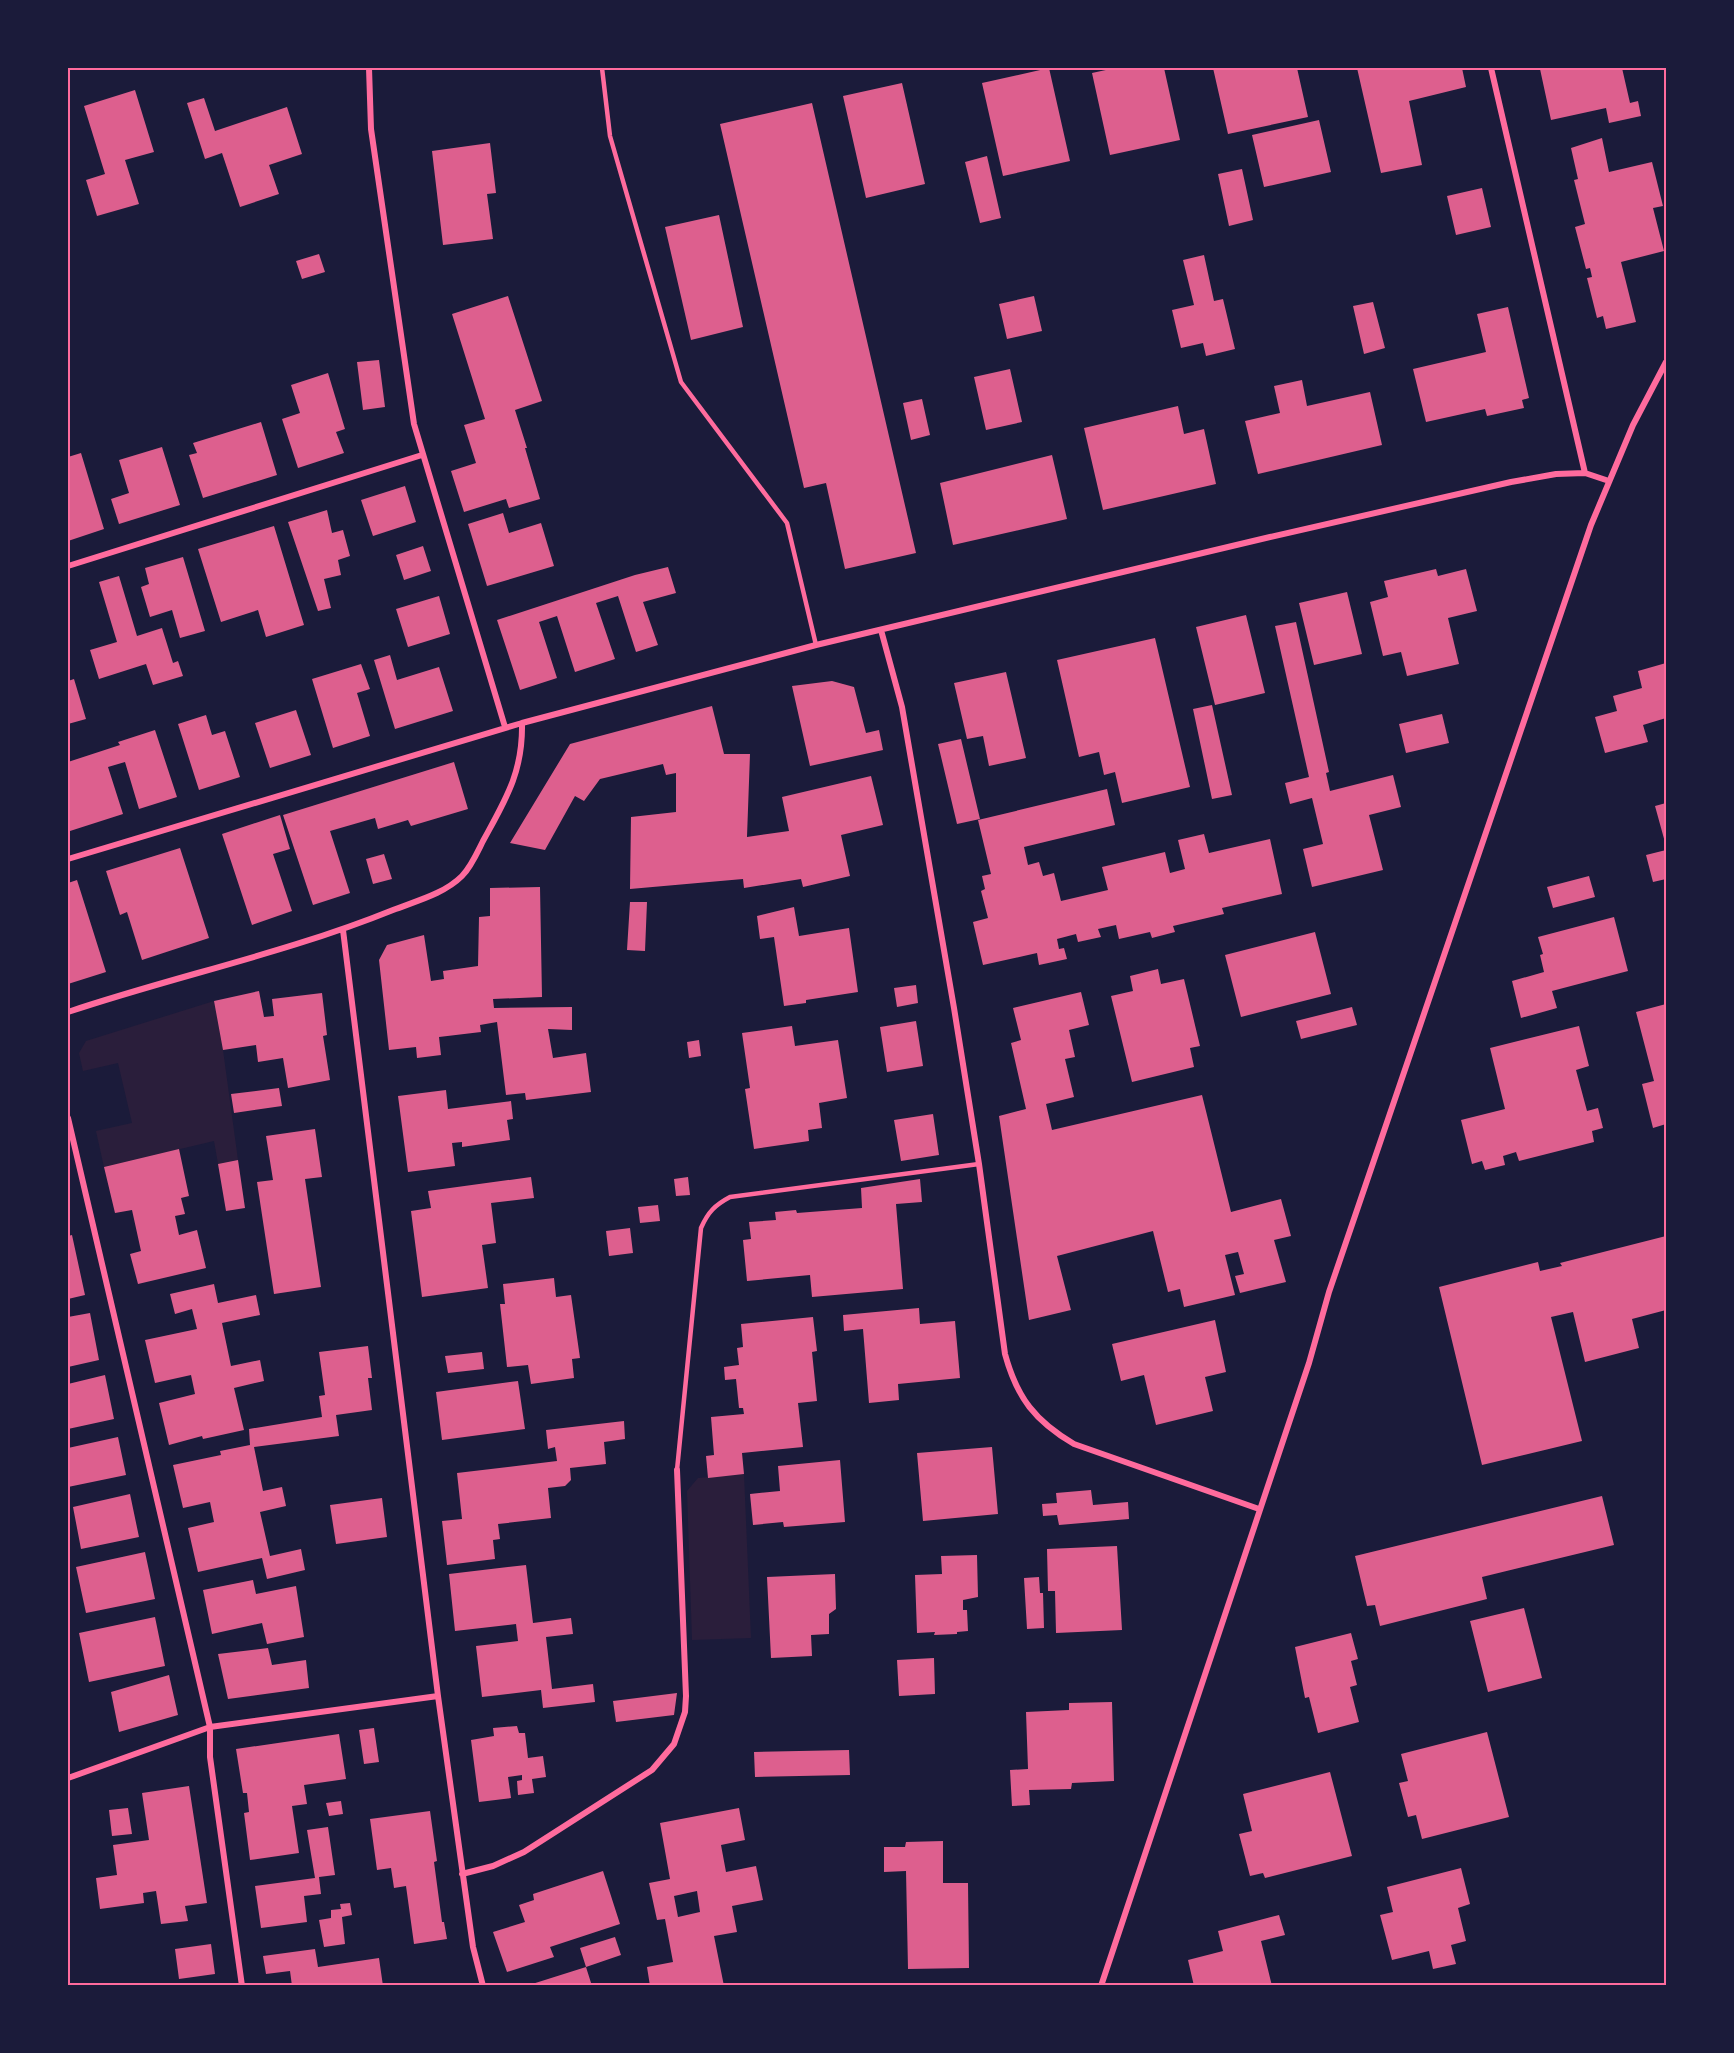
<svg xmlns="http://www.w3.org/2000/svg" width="1734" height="2053" font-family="Signika,sans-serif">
<rect width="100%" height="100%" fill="#1b1b3a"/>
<path fill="#2a1e3b" d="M 214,1001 L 223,1050 L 238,1160 L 218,1164 L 214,1141 L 104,1167 L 96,1131 L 132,1123 L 118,1063 L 83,1071 L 79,1053 L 86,1041 Z
M 744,1474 L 751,1638 L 692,1640 L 687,1491 L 698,1478 Z"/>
<path fill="#dd5f8e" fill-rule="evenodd" d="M 1049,68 L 1070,161 L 1003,176 L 982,83 Z
M 1115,68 L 1164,68 L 1180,140 L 1110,155 L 1092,73 Z
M 1213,68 L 1297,68 L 1308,117 L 1228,134 Z
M 1357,68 L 1462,68 L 1466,87 L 1409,101 L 1422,165 L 1381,173 Z
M 1547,68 L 1622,68 L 1630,103 L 1638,101 L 1641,116 L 1609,123 L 1606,108 L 1551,120 L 1540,69 Z
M 902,83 L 925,184 L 866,198 L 843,96 Z
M 135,90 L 154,152 L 125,160 L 139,204 L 97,216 L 86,180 L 105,174 L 84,106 Z
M 204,98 L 215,131 L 287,107 L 302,154 L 269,165 L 279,194 L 240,207 L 222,153 L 205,159 L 187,103 Z
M 812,103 L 916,553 L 845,569 L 826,483 L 804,488 L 720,124 Z
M 1319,120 L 1331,172 L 1264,187 L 1252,135 Z
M 1602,138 L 1609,172 L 1652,162 L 1663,206 L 1653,208 L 1664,251 L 1621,262 L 1636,322 L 1606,329 L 1603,316 L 1597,318 L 1587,278 L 1592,277 L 1590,268 L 1586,269 L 1575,227 L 1585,224 L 1574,180 L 1578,179 L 1571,148 Z
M 490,143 L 496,193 L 487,194 L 493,239 L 443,245 L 432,151 Z
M 987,156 L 1001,218 L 980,223 L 965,162 Z
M 1242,169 L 1253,220 L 1229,226 L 1218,174 Z
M 1482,188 L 1491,227 L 1456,235 L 1447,196 Z
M 719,215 L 743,327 L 691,340 L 665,227 Z
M 319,254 L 325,272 L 302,279 L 296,261 Z
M 1204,255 L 1214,301 L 1223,299 L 1235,349 L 1206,356 L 1203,343 L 1181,348 L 1172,310 L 1194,305 L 1183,260 Z
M 508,296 L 542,401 L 515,410 L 527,448 L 525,448 L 540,499 L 509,508 L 506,499 L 464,512 L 451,471 L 476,463 L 464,425 L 485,419 L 452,314 Z
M 1034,296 L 1042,331 L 1007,339 L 999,304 Z
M 1373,302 L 1385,348 L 1364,354 L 1353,306 Z
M 1508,307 L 1529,398 L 1522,400 L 1524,408 L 1487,416 L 1485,409 L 1426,422 L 1413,369 L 1486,352 L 1477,314 Z
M 379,360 L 385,407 L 363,410 L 357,362 Z
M 1010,369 L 1022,422 L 986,430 L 974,377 Z
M 328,373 L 345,429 L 336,432 L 344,453 L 298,468 L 282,419 L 300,413 L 291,385 Z
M 1302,380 L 1307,406 L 1370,392 L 1382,445 L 1258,474 L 1245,421 L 1280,413 L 1274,386 Z
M 922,399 L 930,435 L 911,440 L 903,403 Z
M 1178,406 L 1184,434 L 1204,429 L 1216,484 L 1103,510 L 1084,428 Z
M 261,422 L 277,475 L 203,498 L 189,455 L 197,453 L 193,443 Z
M 162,447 L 180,505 L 119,524 L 111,499 L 129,493 L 119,460 Z
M 81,453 L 104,529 L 68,541 L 68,457 Z
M 1052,455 L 1067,519 L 953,545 L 940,483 Z
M 405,486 L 416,522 L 373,536 L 361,500 Z
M 327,510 L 332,533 L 343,530 L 350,556 L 338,560 L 341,575 L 324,579 L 331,608 L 318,611 L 288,522 Z
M 503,513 L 509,533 L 541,523 L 554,566 L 487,586 L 468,524 Z
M 274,526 L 304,625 L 266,637 L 258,610 L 221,622 L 198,549 Z
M 423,546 L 431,571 L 404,580 L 396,555 Z
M 183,557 L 205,631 L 180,638 L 172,610 L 150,617 L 141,587 L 149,584 L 145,568 Z
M 668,567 L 676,593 L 643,602 L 658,645 L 636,652 L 618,596 L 596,603 L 615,659 L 575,672 L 557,616 L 539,622 L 557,678 L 520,690 L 497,620 L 635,575 Z
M 1436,569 L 1438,576 L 1466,569 L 1477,611 L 1448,618 L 1459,664 L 1407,676 L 1401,652 L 1383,656 L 1370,602 L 1388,597 L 1384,581 Z
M 119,576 L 137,636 L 162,628 L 173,663 L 178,661 L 183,676 L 153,685 L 146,664 L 99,679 L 90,650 L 117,642 L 99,582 Z
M 1347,592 L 1362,654 L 1314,665 L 1299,603 Z
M 439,596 L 450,634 L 408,647 L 396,609 Z
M 1246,615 L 1265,693 L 1215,705 L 1196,627 Z
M 1296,622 L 1329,772 L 1326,773 L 1330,791 L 1393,775 L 1401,807 L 1369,815 L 1383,870 L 1312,887 L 1303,849 L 1323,844 L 1312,798 L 1290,804 L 1285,783 L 1309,777 L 1275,626 Z
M 1155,638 L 1190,787 L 1122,803 L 1115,772 L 1104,775 L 1099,752 L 1079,757 L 1057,660 Z
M 390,655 L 397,680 L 439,667 L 453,711 L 395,729 L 374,660 Z
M 1666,663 L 1666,718 L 1643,725 L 1648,742 L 1605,753 L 1595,717 L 1617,711 L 1613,696 L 1642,688 L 1638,671 Z
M 361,664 L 370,689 L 357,693 L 370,736 L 333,748 L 312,679 Z
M 1006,672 L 1026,758 L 989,766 L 983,736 L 967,739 L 954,683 Z
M 74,679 L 86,719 L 68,724 L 68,681 Z
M 832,681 L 854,687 L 866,733 L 879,730 L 883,750 L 810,766 L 792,686 Z
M 1212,705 L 1232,795 L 1212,799 L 1193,709 Z
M 712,706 L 724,754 L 750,754 L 747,837 L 789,831 L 782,797 L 871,776 L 883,825 L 841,835 L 850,876 L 803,887 L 801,879 L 744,888 L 743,879 L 630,889 L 631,817 L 676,812 L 676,773 L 666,775 L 663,764 L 600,779 L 584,801 L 575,796 L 545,850 L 510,843 L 570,744 Z
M 296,710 L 311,755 L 270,768 L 255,723 Z
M 1442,714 L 1449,743 L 1406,753 L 1399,724 Z
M 206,715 L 212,735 L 225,731 L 240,777 L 199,790 L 178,724 Z
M 155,730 L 177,797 L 139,809 L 125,762 L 108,767 L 123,814 L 70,831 L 68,824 L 68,762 L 120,745 L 118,742 Z
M 961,739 L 980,819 L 957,824 L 938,744 Z
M 454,762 L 468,809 L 411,826 L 408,820 L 378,829 L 375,818 L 330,831 L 350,893 L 313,905 L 283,815 Z
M 1107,789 L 1115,825 L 1024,847 L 1028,865 L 1039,862 L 1043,876 L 1054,873 L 1061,901 L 1108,890 L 1102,867 L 1165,852 L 1170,873 L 1185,869 L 1178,840 L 1204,834 L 1209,853 L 1270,839 L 1282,894 L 1222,908 L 1224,914 L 1173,926 L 1175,932 L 1152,938 L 1150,932 L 1119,939 L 1116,925 L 1098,929 L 1101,937 L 1078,942 L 1076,934 L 1057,939 L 1059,949 L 1064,948 L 1067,959 L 1039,965 L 1037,953 L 983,965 L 973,922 L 988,918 L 981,891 L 985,889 L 982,876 L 991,874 L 978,820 Z
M 1666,803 L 1666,846 L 1655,806 Z
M 280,815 L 290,849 L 273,854 L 292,911 L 252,925 L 222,834 Z
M 180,848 L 209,938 L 142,960 L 127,912 L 120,915 L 106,871 Z
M 1666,850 L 1666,879 L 1653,882 L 1646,855 Z
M 384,854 L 392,879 L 373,884 L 366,859 Z
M 1589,876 L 1595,897 L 1553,908 L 1547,887 Z
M 77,880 L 106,972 L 68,984 L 68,883 Z
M 540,887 L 542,997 L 493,999 L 494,1008 L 572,1007 L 572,1030 L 548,1029 L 553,1058 L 586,1053 L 591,1092 L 526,1100 L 525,1093 L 506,1095 L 497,1022 L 480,1025 L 481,1032 L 439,1037 L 441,1055 L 417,1058 L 416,1047 L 389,1050 L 379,960 L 387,945 L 424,935 L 431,981 L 444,979 L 443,971 L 478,966 L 479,917 L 490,916 L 490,888 Z
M 630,902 L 647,902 L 645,951 L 627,950 Z
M 794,907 L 799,936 L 849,928 L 858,992 L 806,1000 L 806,1003 L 784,1006 L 774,937 L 760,939 L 757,916 Z
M 1614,917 L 1628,971 L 1552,991 L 1557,1008 L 1521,1018 L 1512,981 L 1544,972 L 1540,955 L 1543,954 L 1538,937 Z
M 1315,932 L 1331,994 L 1241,1017 L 1225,955 Z
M 1158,969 L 1161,984 L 1184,979 L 1200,1046 L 1190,1048 L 1194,1067 L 1132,1082 L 1111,996 L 1133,991 L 1130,976 Z
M 916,985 L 918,1003 L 897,1007 L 894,988 Z
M 259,991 L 264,1017 L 274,1016 L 272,999 L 322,993 L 327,1035 L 323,1036 L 330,1080 L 288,1088 L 283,1058 L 258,1062 L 256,1045 L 223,1050 L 214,1001 Z
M 1081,992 L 1089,1025 L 1069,1030 L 1075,1057 L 1065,1059 L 1074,1097 L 1046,1104 L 1052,1130 L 1202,1095 L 1231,1212 L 1281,1199 L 1291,1236 L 1274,1240 L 1286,1282 L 1240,1293 L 1235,1276 L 1244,1274 L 1238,1252 L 1225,1255 L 1235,1295 L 1184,1307 L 1180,1289 L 1168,1292 L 1153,1231 L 1057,1256 L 1071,1310 L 1029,1320 L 999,1116 L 1026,1109 L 1011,1043 L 1021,1040 L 1013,1008 Z
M 1666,1004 L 1666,1124 L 1653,1128 L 1642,1084 L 1654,1081 L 1636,1012 Z
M 1352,1007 L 1357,1025 L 1301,1039 L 1296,1021 Z
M 916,1021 L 923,1066 L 887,1072 L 880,1027 Z
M 792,1026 L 795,1046 L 838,1040 L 847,1098 L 819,1103 L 822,1128 L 808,1130 L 809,1141 L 754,1149 L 745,1089 L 750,1088 L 742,1033 Z
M 1579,1026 L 1589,1066 L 1576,1070 L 1587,1111 L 1598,1108 L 1603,1128 L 1592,1131 L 1594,1142 L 1519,1161 L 1516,1152 L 1503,1156 L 1505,1165 L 1485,1170 L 1482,1161 L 1472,1164 L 1461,1120 L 1505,1109 L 1490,1048 Z
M 699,1040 L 701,1056 L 689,1058 L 687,1042 Z
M 279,1088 L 282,1106 L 234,1113 L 231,1094 Z
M 446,1090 L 448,1109 L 511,1101 L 513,1119 L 507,1120 L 510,1140 L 462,1147 L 462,1142 L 452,1143 L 455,1166 L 408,1172 L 398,1096 Z
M 933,1114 L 939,1155 L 901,1161 L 894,1120 Z
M 315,1129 L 322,1177 L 305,1179 L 321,1287 L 274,1294 L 257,1182 L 273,1180 L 266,1136 Z
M 179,1149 L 189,1196 L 181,1198 L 185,1214 L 175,1216 L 179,1235 L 197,1230 L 206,1268 L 138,1284 L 130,1254 L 141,1251 L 132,1210 L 115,1213 L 104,1167 Z
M 238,1160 L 245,1208 L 226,1211 L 218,1164 Z
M 531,1177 L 534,1198 L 491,1203 L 496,1243 L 482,1245 L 488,1288 L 422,1297 L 411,1211 L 431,1208 L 428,1191 Z
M 688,1177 L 690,1195 L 676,1196 L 674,1179 Z
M 920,1179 L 922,1202 L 896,1204 L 903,1289 L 812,1297 L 810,1275 L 747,1281 L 743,1240 L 751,1239 L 749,1222 L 776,1220 L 775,1212 L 796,1210 L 797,1213 L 862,1208 L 861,1188 Z
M 658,1205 L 660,1221 L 640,1223 L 638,1207 Z
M 630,1228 L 633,1253 L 609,1256 L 606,1231 Z
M 72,1235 L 85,1295 L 68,1299 L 68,1236 Z
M 1666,1236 L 1666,1310 L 1632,1319 L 1639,1348 L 1585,1362 L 1573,1312 L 1551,1317 L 1582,1441 L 1482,1465 L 1439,1287 L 1538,1262 L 1540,1271 L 1562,1266 L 1560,1263 Z
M 554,1278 L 556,1297 L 571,1295 L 580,1358 L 572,1359 L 574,1378 L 531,1384 L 528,1365 L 507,1367 L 500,1304 L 505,1304 L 503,1284 Z
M 214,1284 L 218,1303 L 256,1295 L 260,1315 L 222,1323 L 231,1366 L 260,1360 L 264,1381 L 234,1388 L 244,1430 L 203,1439 L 202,1436 L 169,1445 L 159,1403 L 195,1394 L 191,1375 L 155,1383 L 145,1340 L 197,1329 L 192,1309 L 175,1314 L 170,1294 Z
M 919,1308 L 920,1324 L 955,1321 L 960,1378 L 898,1384 L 899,1400 L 869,1403 L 863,1329 L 844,1331 L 843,1315 Z
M 90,1313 L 99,1360 L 68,1367 L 68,1317 Z
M 813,1317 L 817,1351 L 812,1352 L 817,1401 L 798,1403 L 803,1447 L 742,1453 L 744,1474 L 708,1478 L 706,1456 L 714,1455 L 711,1417 L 744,1414 L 743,1408 L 739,1408 L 736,1379 L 725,1380 L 724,1367 L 739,1365 L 737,1348 L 743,1347 L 741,1324 Z
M 1215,1320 L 1226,1372 L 1205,1377 L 1213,1411 L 1156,1425 L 1144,1375 L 1121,1381 L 1112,1344 Z
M 368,1346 L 372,1378 L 368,1378 L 372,1410 L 336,1415 L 339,1436 L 254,1447 L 263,1491 L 282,1487 L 286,1506 L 260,1512 L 270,1556 L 301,1549 L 305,1570 L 267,1579 L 262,1558 L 198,1572 L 188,1528 L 214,1522 L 210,1502 L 183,1508 L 173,1465 L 221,1455 L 220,1451 L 250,1445 L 249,1429 L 322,1417 L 319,1396 L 325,1395 L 319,1352 Z
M 482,1352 L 484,1369 L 448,1373 L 445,1356 Z
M 105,1375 L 114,1419 L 68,1429 L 68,1384 Z
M 518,1381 L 525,1429 L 442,1440 L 436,1392 Z
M 624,1421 L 625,1439 L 604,1442 L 606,1464 L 570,1468 L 571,1480 L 565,1486 L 548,1488 L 551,1518 L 498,1524 L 500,1539 L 493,1540 L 495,1559 L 447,1565 L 442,1521 L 462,1519 L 457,1473 L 557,1461 L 555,1447 L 548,1449 L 546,1430 Z
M 118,1437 L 126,1475 L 68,1487 L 68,1448 Z
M 992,1447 L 998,1514 L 923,1521 L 917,1453 Z
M 840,1460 L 845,1522 L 784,1527 L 783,1522 L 753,1525 L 750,1494 L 780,1491 L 778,1466 Z
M 1091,1490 L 1093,1505 L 1128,1502 L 1129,1519 L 1059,1525 L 1057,1515 L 1043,1516 L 1042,1504 L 1057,1503 L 1056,1493 Z
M 130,1494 L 139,1537 L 81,1549 L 73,1507 Z
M 1602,1496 L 1614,1545 L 1482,1577 L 1487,1599 L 1380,1626 L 1375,1605 L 1367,1606 L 1355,1556 Z
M 382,1498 L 387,1537 L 336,1544 L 330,1505 Z
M 1117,1546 L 1122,1630 L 1056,1633 L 1055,1591 L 1048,1591 L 1047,1549 Z
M 145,1552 L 155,1599 L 86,1613 L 76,1567 Z
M 977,1555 L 978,1597 L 963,1600 L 963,1610 L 967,1610 L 968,1631 L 957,1632 L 957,1634 L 934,1635 L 935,1632 L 917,1633 L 915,1575 L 942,1574 L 941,1556 Z
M 526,1565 L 533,1623 L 571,1618 L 573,1634 L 546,1637 L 552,1689 L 593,1684 L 595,1702 L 543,1708 L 541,1690 L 482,1697 L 476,1646 L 518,1641 L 516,1624 L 455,1631 L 449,1574 Z
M 835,1574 L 836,1609 L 829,1614 L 829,1634 L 811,1635 L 812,1656 L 771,1658 L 767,1577 Z
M 1039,1577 L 1040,1593 L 1043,1593 L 1044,1628 L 1027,1629 L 1024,1578 Z
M 253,1580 L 256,1594 L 296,1586 L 304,1637 L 267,1644 L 262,1623 L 212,1634 L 203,1590 Z
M 1524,1608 L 1542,1678 L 1488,1692 L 1470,1621 Z
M 155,1617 L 165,1666 L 89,1682 L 79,1633 Z
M 1351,1633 L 1358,1659 L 1351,1661 L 1357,1685 L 1350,1687 L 1359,1722 L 1318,1733 L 1309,1697 L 1305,1698 L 1295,1647 Z
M 268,1648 L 272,1665 L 306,1660 L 309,1688 L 228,1699 L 218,1654 Z
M 934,1658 L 935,1694 L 899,1696 L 897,1660 Z
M 169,1675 L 178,1715 L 119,1732 L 111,1692 Z
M 677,1693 L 674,1715 L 616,1722 L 613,1701 Z
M 1112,1702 L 1114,1781 L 1072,1783 L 1071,1789 L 1029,1790 L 1030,1805 L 1012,1806 L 1010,1770 L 1028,1769 L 1026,1712 L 1069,1710 L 1069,1703 Z
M 517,1726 L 519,1733 L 525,1733 L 528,1758 L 543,1756 L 546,1777 L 532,1779 L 534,1793 L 518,1795 L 517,1781 L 522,1780 L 522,1775 L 508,1777 L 511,1798 L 479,1802 L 471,1740 L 494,1736 L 493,1728 Z
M 374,1728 L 379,1762 L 364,1764 L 359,1730 Z
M 1487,1732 L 1509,1817 L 1422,1839 L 1416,1815 L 1408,1817 L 1399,1783 L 1408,1781 L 1401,1754 Z
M 339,1734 L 346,1779 L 304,1785 L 307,1804 L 292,1806 L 299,1853 L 250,1860 L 244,1813 L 249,1812 L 247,1793 L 243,1793 L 236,1749 Z
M 849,1750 L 850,1775 L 755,1777 L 754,1752 Z
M 1330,1772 L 1352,1856 L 1265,1878 L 1263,1873 L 1250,1876 L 1239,1834 L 1252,1831 L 1243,1794 Z
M 189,1786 L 207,1903 L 185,1906 L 188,1921 L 161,1924 L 156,1891 L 143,1893 L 144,1903 L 100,1909 L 96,1878 L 117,1875 L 113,1845 L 149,1840 L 142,1793 Z
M 341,1801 L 343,1814 L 329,1816 L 326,1803 Z
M 128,1808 L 132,1834 L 112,1836 L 109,1810 Z
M 739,1808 L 745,1840 L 721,1845 L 726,1872 L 756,1866 L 763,1900 L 732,1906 L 737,1932 L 714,1936 L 724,1986 L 650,1986 L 647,1967 L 673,1962 L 665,1919 L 657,1920 L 649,1883 L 670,1879 L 660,1823 ZM 697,1891 L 700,1912 L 678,1917 L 674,1896 Z
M 430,1811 L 437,1861 L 434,1862 L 442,1922 L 444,1922 L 447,1939 L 414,1944 L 406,1886 L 394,1888 L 391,1868 L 377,1870 L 370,1819 Z
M 328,1827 L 335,1875 L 319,1877 L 321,1894 L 304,1896 L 307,1922 L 261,1928 L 255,1886 L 315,1878 L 307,1830 Z
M 943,1841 L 943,1883 L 968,1883 L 969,1968 L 908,1969 L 906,1871 L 884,1872 L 884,1847 L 905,1847 L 906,1842 Z
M 1461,1868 L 1470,1904 L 1458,1908 L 1466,1941 L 1451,1945 L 1456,1964 L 1433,1969 L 1429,1951 L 1392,1960 L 1380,1915 L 1393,1912 L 1387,1887 Z
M 603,1871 L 620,1924 L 550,1947 L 554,1957 L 507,1972 L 493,1932 L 525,1922 L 519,1905 L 534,1900 L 533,1894 Z
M 350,1903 L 352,1915 L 342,1917 L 345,1944 L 324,1947 L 319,1920 L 331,1918 L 331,1910 L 341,1909 L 340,1904 Z
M 1279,1915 L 1285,1935 L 1261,1941 L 1272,1986 L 1194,1986 L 1188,1960 L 1223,1951 L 1218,1931 Z
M 615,1937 L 621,1955 L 586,1967 L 580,1948 Z
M 211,1944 L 215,1974 L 179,1979 L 175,1949 Z
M 315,1949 L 318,1967 L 379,1958 L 383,1986 L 292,1986 L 290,1971 L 266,1974 L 263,1956 Z
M 586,1967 L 592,1986 L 529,1986 L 529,1985 Z"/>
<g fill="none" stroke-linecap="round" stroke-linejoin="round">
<path stroke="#ff6b9d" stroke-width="4.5" d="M 602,68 L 610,136 L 681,382 L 787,523 L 816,645
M 677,1470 L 701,1228 C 708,1212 715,1205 730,1197 L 979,1164"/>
<path stroke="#ff6b9d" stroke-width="6" d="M 369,68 L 371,129 L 414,424 L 505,727
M 1491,68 L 1585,473
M 68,566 L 422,455
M 881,630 L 902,707 L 954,1008 L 979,1164 L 1005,1354 C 1017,1398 1035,1421 1074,1444 L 1259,1509
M 68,859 L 522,723 L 816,645 L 1270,537 L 1511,482 L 1556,474 L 1585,473 L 1609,481
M 343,930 L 438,1696 L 473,1947 L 483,1986
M 68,1012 C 175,976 287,953 393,910 C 416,901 444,894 462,876 C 471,867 477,853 483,841 C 506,799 523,772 522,723
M 68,1118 L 210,1727 L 210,1757 L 242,1986
M 68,1778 L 210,1727 L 438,1696
M 462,1874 L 493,1866 L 524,1852 L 652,1770 L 674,1744 L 685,1712 L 686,1696 L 677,1470
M 1101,1986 L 1309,1363 L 1329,1292 L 1591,525 L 1633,425 L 1666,362"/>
</g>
<rect width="1734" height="2053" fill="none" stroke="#1b1b3a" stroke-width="138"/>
<rect x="69" y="69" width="1596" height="1915" fill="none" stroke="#ff6b9d" stroke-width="2"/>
</svg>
